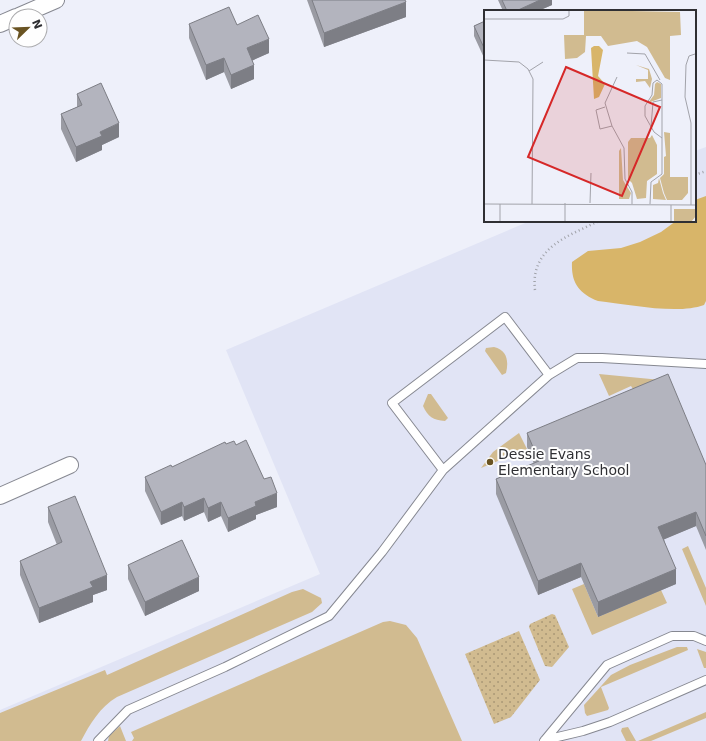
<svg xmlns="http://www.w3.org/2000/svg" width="706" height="741" font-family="'DejaVu Sans',sans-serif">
<defs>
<pattern id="park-dots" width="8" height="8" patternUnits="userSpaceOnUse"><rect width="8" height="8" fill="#d1bb90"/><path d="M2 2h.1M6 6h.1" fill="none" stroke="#aa9876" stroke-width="1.8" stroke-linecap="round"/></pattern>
</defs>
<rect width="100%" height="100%" fill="#eef0fa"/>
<path fill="#e1e4f5" d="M 706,147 L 706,741 L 0,741 L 0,710 L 320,574 L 226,350 L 530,221 L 695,221 L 695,151 Z"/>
<path fill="#d1bb90" d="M 494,347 C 507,350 509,361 506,373 L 502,375 L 485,351 L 486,348 Z
M 599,374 L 661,380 L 635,392 L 631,386 L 609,396 Z
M 428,394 L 431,394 L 448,418 L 445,421 C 433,420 428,417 423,406 Z
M 519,433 L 527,449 L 481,468 L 493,452 Z
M 688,546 L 706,588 L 706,606 L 682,549 Z
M 584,584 L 598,617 L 661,590 L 667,603 L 592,635 L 572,589 Z
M 303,589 L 321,598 L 322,603 L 312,612 L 117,697 C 100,707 90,724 81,741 L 0,741 L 0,713 L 105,670 L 107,675 L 292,592 Z
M 390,621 L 406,625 L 417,638 L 462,741 L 132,741 L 134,738 L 131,732 L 383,622 Z
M 677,647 L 687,647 L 688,650 L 601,687 L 609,708 L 608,710 L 587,716 L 585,713 L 584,705 L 611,675 L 630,665 Z
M 697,649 L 706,652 L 706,668 L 704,668 Z
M 706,712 L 706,718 L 651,741 L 638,741 Z
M 120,726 L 126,741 L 108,741 L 109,736 Z
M 628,727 L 636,741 L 626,741 L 621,731 L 622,728 Z"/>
<path fill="url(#park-dots)" d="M 552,614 L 555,615 L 569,647 L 552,667 L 545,666 L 529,627 L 530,624 Z
M 519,631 L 540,680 L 511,717 L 494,724 L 465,654 Z"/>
<path fill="#d8b569" d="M 706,196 L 706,301 L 704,305 C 677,315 627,304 598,301 C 579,293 571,283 572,262 L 588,251 L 621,248 L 640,242 L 661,232 L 676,221 L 695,221 L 695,200 Z"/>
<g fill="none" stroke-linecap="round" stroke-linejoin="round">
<g stroke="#868891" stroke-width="10">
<path id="lane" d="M 443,470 L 392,403 L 505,317 L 549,375
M 545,740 L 583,731 L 610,722 L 706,680
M 98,741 L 128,710 L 225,667 L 329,616 L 382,552 L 443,470 L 549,375 L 577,358 L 602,358 L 706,364
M 544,741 L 607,665 L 672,636 L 694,636 L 706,641"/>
</g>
<g stroke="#868891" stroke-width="18">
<path id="street" d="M 19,16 L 56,0
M 0,24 L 16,17
M 0,496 L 70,465"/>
</g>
<path stroke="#a0a2a9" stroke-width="2.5" stroke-dasharray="1 3" stroke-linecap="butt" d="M 695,175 L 706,171
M 535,290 C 530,248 568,236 599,221"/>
<use href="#lane" stroke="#fff" stroke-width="8"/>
<use href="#street" stroke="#fff" stroke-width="16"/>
</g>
<path fill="#9a9ba3" d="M 307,0 L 405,0 L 406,17 L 324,47 Z
M 498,0 L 552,0 L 552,5 L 538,11 L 503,11 Z
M 485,21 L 485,60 L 474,36 L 474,26 Z
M 189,24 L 237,25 L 269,53 L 252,60 L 254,79 L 231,89 L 224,72 L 206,80 L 189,38 Z
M 77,94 L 119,137 L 102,145 L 102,150 L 76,162 L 61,129 L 61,114 L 77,107 Z
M 527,433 L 706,465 L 706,550 L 696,526 L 664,539 L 676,584 L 598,617 L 581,577 L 538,595 L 496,494 L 496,479 L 534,464 L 527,447 Z
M 226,444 L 236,445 L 277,507 L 256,515 L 256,519 L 228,532 L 221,516 L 208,522 L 204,512 L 184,521 L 182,516 L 161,525 L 145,491 L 145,477 L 172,467 Z
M 48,507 L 107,590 L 93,595 L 93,602 L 39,623 L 20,575 L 20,561 L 57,545 L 48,522 Z
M 128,565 L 199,591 L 145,616 L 128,579 Z"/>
<path fill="#7d7e85" d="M 540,0 L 552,0 L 552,5 L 538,11 L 516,11 Z
M 406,2 L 406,17 L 324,47 L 324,33 Z
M 269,39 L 269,53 L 247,63 L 247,48 Z
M 224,58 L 224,72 L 206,80 L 206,65 Z
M 254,65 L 254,79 L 231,89 L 231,75 Z
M 119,123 L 119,137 L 102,145 L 102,150 L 76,162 L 76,147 L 100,132 Z
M 277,493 L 277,507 L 256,515 L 256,519 L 228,532 L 228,518 L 255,502 Z
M 204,498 L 204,512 L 184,521 L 184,507 Z
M 182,502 L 182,516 L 161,525 L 161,512 Z
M 221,502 L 221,516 L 208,522 L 208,508 Z
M 696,512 L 696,526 L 658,542 L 658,527 Z
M 581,563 L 581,577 L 538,595 L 538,581 Z
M 676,569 L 676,584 L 598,617 L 598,602 Z
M 107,575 L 107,590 L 93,595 L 93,602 L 39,623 L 39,608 L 90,582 Z
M 199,577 L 199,591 L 145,616 L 145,602 Z"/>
<path fill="#b3b4be" stroke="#7d7e85" d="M 312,0 L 405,0 L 406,2 L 324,33 Z
M 502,0 L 540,0 L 516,11 L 507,11 Z
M 229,7 L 237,25 L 258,15 L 269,39 L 247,48 L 254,65 L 231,75 L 224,58 L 206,65 L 189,24 Z
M 485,21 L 485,50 L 474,26 Z
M 101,83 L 119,123 L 100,132 L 102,136 L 76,147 L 61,114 L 82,105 L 77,94 Z
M 668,374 L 706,465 L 706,536 L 696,512 L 658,527 L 676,569 L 598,602 L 581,563 L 538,581 L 496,479 L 539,461 L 527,433 Z
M 246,440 L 264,479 L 271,477 L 277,493 L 255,502 L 256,506 L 228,518 L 221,502 L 208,508 L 204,498 L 184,507 L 182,502 L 161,512 L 145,477 L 171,465 L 172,467 L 225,442 L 226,444 L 234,441 L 236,445 Z
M 75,496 L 107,575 L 90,582 L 93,587 L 39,608 L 20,561 L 62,542 L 48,507 Z
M 182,540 L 199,577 L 145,602 L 128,565 Z"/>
<circle fill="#695322" stroke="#fefefe" stroke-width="1.5" cx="490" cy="462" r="4"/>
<g text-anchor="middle" stroke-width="4" stroke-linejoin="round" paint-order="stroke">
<g font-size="14" fill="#2f2f33" stroke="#fefefe" text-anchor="start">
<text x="498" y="459">Dessie Evans<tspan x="498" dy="16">Elementary School</tspan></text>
</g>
</g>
<g transform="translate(484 10)">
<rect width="212" height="212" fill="#eef0fa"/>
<path d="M 152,55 L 165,59 L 168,69 L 166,78 L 161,71 L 152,72 L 152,69 L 164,69 L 164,60 ZM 173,72 L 177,74 L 177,88 L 164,93 L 170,85 L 171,74 ZM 180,122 L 186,123 L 186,190 L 183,190 L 180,183 L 176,168 L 180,164 L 180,147 L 182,146 ZM 168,125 L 173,135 L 173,164 L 163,171 L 162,188 L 153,189 L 148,173 L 144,169 L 144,132 L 147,128 L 166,128 ZM 137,138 L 139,170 L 147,183 L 145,189 L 135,189 L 135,141 ZM 175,168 L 179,183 L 182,190 L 169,189 L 169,175 L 174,173 Z" fill="#d1bb90"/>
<path d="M 100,0 L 196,2 L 197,25 L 186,26 L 186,70 L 181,68 L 163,37 L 153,31 L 124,36 L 117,26 L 102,26 L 101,42 L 93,48 L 81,49 L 80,25 L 100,25 Z" fill="#d1bb90"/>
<path d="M 186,167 L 204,167 L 204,183 L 198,190 L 186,190 ZM 190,199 L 212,199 L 212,206 L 207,212 L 190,212 Z" fill="#d1bb90"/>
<path d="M 110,36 L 115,36 L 119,40 L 114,66 L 121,74 L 115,87 L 110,89 L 107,38 Z" fill="#d8b569"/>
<path fill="none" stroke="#a2a3aa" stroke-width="1" d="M 0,9 L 79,9 L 85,6 L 85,0M 143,43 L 161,44 L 176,70M 0,50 L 35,52 L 44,59 L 49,69 L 48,194M 45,61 L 59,52M 133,67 L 121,93 L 128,116 L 140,138 L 141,169 L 148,182 L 148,194M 121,97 L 112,100 L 116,119 L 128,116M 167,117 L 169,92 L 178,90M 81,193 L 81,212M 106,193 L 107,163M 0,194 L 212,195M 166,194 L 167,172 L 178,164 L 178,128 L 170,122 L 161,106 L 161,96 L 168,85 L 169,73 L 173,70 L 178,74 L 178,128M 207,195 L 207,113 L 201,87 L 202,55 L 205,46 L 211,44M 16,212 L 16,194M 127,212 L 164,212M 187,212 L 187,195"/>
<path fill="#d62828" fill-opacity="0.15" stroke="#d62828" stroke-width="2" d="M 82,57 L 176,97 L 138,186 L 44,147 Z"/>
<rect width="212" height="212" fill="none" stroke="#2f2f33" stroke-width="2"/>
</g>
<g transform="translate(28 28) rotate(67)"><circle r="19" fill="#fefefe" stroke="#ababad"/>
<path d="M0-3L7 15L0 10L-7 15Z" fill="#695322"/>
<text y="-6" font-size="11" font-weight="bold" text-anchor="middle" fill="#2f2f33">N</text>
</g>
</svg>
